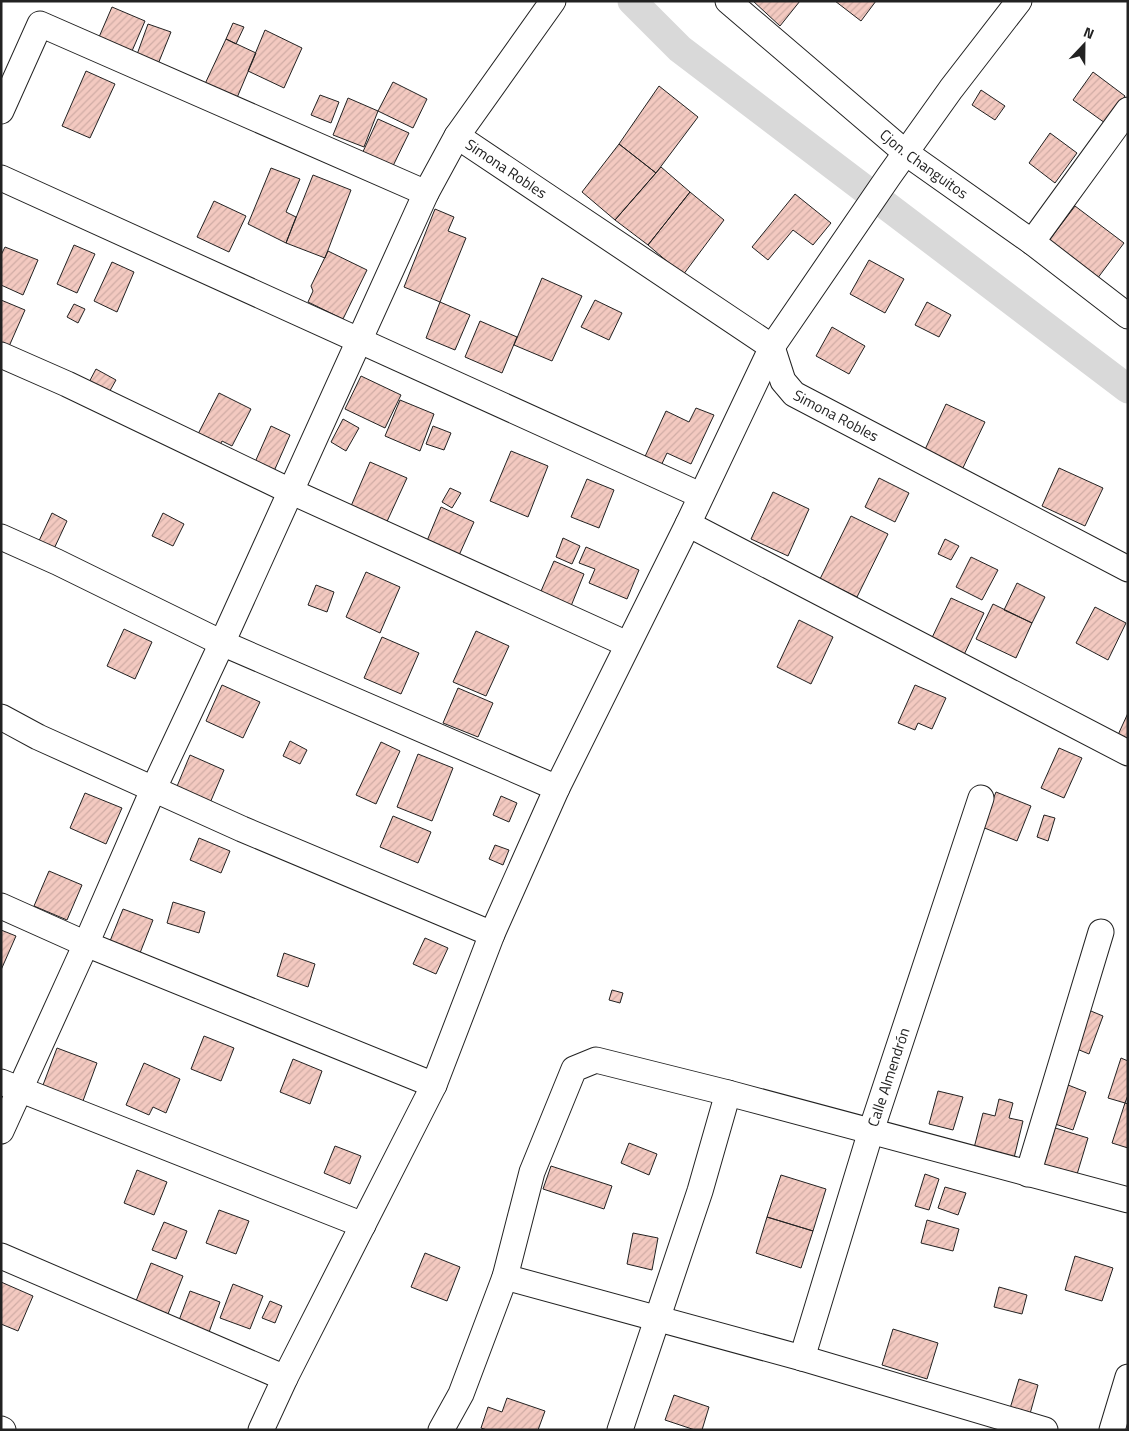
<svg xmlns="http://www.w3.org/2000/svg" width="1129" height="1431" font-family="'Titillium Web',sans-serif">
<defs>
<pattern id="building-hatch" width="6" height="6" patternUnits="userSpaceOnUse" patternTransform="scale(1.25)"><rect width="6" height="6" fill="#f3c9c0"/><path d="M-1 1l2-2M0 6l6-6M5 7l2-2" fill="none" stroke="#d0aca5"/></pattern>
</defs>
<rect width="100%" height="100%" fill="#fff"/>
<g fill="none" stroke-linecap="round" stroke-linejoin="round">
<path stroke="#d9d9d9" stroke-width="29" d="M 632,1 L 680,49 L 1128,389"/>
</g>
<path fill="url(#building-hatch)" stroke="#222" d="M 753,1 L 800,1 L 780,26 Z
M 835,1 L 876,1 L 861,21 Z
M 112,7 L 145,21 L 129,58 L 96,44 Z
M 233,23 L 244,27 L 236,44 L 226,39 Z
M 148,24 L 171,32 L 156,69 L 135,60 Z
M 265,30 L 302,48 L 284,88 L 248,71 Z
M 226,39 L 256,53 L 236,100 L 204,86 Z
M 86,71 L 115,84 L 90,138 L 62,126 Z
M 1093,72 L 1125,96 L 1105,123 L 1073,100 Z
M 393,82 L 427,99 L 413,128 L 378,111 Z
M 659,86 L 698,117 L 656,173 L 619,144 Z
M 981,90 L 1005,106 L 995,120 L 972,105 Z
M 320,95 L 339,102 L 331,123 L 311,115 Z
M 348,98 L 378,111 L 364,147 L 333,135 Z
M 378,119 L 409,133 L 391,170 L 361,156 Z
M 1050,133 L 1077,153 L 1055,183 L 1029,163 Z
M 619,144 L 656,173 L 615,220 L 582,192 Z
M 661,167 L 690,192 L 648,245 L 615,220 Z
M 271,168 L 300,179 L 286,212 L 296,217 L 286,243 L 248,224 Z
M 313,175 L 351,190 L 325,258 L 286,243 Z
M 690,192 L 724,220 L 683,275 L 648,245 Z
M 795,194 L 831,223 L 813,245 L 793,230 L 768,260 L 752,247 Z
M 214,201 L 246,216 L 229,252 L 197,237 Z
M 1075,206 L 1124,243 L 1097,279 L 1048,242 Z
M 435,209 L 454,217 L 448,231 L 466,238 L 440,302 L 404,287 Z
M 74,245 L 95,254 L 77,293 L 57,284 Z
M 5,247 L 38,260 L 23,295 L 1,285 L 1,255 Z
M 328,251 L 367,270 L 343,319 L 308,302 L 313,291 L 311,286 Z
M 869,260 L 904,279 L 885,313 L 850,294 Z
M 112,262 L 134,272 L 117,312 L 94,301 Z
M 542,278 L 582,296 L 552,361 L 514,345 Z
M 1,300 L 25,310 L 7,351 L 1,348 Z
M 595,300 L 622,313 L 609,340 L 581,327 Z
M 440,302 L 470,315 L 455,350 L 426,338 Z
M 927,302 L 951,315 L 939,337 L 915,325 Z
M 74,304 L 85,309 L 78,323 L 67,317 Z
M 480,321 L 517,337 L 502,373 L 465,357 Z
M 832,327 L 865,346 L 849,374 L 816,356 Z
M 96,369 L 116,380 L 107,396 L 87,386 Z
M 361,376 L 401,395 L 385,428 L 345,409 Z
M 219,393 L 251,409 L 232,446 L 222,441 L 218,449 L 196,438 Z
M 400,400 L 434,414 L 420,451 L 385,436 Z
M 946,404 L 985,422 L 960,474 L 922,456 Z
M 696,408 L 714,415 L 691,464 L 667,453 L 659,470 L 642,463 L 666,411 L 689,422 Z
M 343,419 L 359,428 L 346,451 L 331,442 Z
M 271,426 L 290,435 L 271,478 L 252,469 Z
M 433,426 L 451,433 L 444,450 L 426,444 Z
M 511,451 L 548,466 L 528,517 L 490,501 Z
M 370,462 L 407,478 L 384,528 L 348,513 Z
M 1059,468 L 1103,488 L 1085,526 L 1042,506 Z
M 879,478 L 909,493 L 895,522 L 865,507 Z
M 587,479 L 614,490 L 599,528 L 571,517 Z
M 450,488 L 461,493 L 452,508 L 442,502 Z
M 773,492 L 809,509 L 788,556 L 751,539 Z
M 441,507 L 474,522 L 456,562 L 424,548 Z
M 52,513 L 67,521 L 53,551 L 38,543 Z
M 163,513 L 184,524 L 173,546 L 152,536 Z
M 851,516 L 888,534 L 857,597 L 820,579 Z
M 563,538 L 580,546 L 572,564 L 556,557 Z
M 945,539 L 959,546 L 951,560 L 938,554 Z
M 586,547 L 639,570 L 627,599 L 589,583 L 595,569 L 579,563 Z
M 971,557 L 998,570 L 982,600 L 956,587 Z
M 554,561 L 584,574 L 569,611 L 538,598 Z
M 366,572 L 400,587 L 380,633 L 346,617 Z
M 1017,583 L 1045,597 L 1032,623 L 1004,610 Z
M 316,585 L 334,592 L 327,612 L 308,605 Z
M 951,598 L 984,613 L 961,661 L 928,646 Z
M 993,604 L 1032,623 L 1016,658 L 976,639 Z
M 1095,607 L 1126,623 L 1108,660 L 1076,643 Z
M 799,620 L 833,637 L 811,684 L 777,667 Z
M 124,629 L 152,642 L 135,679 L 107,666 Z
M 476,631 L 509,646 L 486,696 L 453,682 Z
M 382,637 L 419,653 L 401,694 L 364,678 Z
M 222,685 L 260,702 L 243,738 L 206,721 Z
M 915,685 L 946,698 L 932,729 L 918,723 L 915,730 L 898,723 Z
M 458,688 L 493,703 L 478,737 L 443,723 Z
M 1128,713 L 1128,742 L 1117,737 Z
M 290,741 L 307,750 L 300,764 L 283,756 Z
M 381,742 L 400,751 L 376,804 L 356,795 Z
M 1059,748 L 1082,758 L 1064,798 L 1041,788 Z
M 418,754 L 453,768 L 432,821 L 397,807 Z
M 190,755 L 224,770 L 207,810 L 173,796 Z
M 996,792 L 1031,806 L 1017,841 L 982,827 Z
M 85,793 L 122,808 L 106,844 L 70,828 Z
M 501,796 L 517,803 L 509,822 L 493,815 Z
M 1044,815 L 1055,818 L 1048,841 L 1037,837 Z
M 393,816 L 431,832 L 418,863 L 380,847 Z
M 199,838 L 230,851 L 221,873 L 190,860 Z
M 495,845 L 509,850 L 503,865 L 489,859 Z
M 49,871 L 82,885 L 67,920 L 34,906 Z
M 173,902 L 205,912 L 199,933 L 167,923 Z
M 123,909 L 153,920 L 140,953 L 110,941 Z
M 1,930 L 16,936 L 1,970 Z
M 425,938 L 448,948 L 436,974 L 413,964 Z
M 284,953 L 315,964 L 308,987 L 277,976 Z
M 612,990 L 623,993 L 620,1003 L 609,1000 Z
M 1086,1009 L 1103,1016 L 1089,1054 L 1072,1047 Z
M 204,1036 L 234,1048 L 221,1081 L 191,1069 Z
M 57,1048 L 97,1063 L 80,1109 L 40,1093 Z
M 1121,1058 L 1128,1061 L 1128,1095 L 1125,1103 L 1108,1098 Z
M 293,1059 L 322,1071 L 310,1104 L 280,1092 Z
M 144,1063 L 180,1079 L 166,1113 L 153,1107 L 149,1115 L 126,1105 Z
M 1068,1085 L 1086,1092 L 1073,1130 L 1055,1124 Z
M 938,1091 L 963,1097 L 953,1130 L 929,1124 Z
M 999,1099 L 1013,1103 L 1009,1118 L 1023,1121 L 1014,1158 L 974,1148 L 983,1113 L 995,1116 Z
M 1125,1103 L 1128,1104 L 1128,1148 L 1112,1143 Z
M 1052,1127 L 1088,1138 L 1075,1181 L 1039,1170 Z
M 629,1143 L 657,1154 L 649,1175 L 621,1163 Z
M 335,1146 L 361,1156 L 350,1184 L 324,1173 Z
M 551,1166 L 612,1186 L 604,1209 L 543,1189 Z
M 137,1170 L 167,1182 L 154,1215 L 124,1203 Z
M 925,1174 L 939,1179 L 929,1210 L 915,1206 Z
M 781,1175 L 826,1189 L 813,1231 L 767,1217 Z
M 945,1187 L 966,1193 L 958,1215 L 938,1208 Z
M 219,1210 L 249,1221 L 236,1254 L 206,1243 Z
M 767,1217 L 813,1231 L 801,1268 L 756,1253 Z
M 927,1220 L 959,1229 L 953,1251 L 921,1243 Z
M 164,1222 L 187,1231 L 176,1259 L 152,1250 Z
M 633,1233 L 658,1238 L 652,1270 L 627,1264 Z
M 425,1253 L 460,1267 L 447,1301 L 411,1287 Z
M 1075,1256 L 1113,1268 L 1102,1301 L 1065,1290 Z
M 151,1263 L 183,1276 L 168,1314 L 136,1301 Z
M 1,1282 L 33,1296 L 18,1331 L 1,1324 Z
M 233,1284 L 263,1296 L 250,1329 L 220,1318 Z
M 999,1287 L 1027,1295 L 1022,1314 L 994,1307 Z
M 190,1291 L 220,1302 L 208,1335 L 178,1323 Z
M 270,1301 L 282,1306 L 275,1323 L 262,1318 Z
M 893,1329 L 938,1343 L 927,1379 L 882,1365 Z
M 1019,1379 L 1038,1385 L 1028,1421 L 1008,1415 Z
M 674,1395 L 709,1407 L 702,1430 L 695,1430 L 665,1420 Z
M 507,1398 L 545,1411 L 538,1430 L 487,1430 L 481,1428 L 488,1407 L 502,1412 Z"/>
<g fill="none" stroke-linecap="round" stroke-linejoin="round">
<g stroke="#222" stroke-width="27">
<g id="street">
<path id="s1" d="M 728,1 L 906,153 L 1032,242 L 1128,316"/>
<path d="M 1,111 L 40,24 L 426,193"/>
<path id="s2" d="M 457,136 L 772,347 L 783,381 L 794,394 L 1128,569"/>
<path d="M 1,178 L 700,495"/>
<path d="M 1032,242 L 1128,110"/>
<path d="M 1,355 L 67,384 L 290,491 L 627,644"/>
<path d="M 688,524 L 1128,753"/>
<path d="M 1,537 L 57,562 L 222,643 L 557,788"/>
<path d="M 1,717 L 38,737 L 242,829 L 492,934"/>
<path d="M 1,906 L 86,944 L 434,1085"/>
<path d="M 1,1082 L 363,1225"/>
<path d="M 1,1131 L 86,944 L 153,790 L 222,643 L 426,193 L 457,136 L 553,1"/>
<path d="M 1028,1174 L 1101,932"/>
<path d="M 1,1256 L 285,1378 L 261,1430"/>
<path d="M 505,1277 L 802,1358 L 1045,1430"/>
<path id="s3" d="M 802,1358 L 871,1131 L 981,798"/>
<path d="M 285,1378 L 434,1085 L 492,934 L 557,788 L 688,524 L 772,347 L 889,176 L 951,89 L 1019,1"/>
<path d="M 1,1429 L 3,1430"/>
<path d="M 441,1430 L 461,1394 L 505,1277 L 532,1172 L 574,1069 L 596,1060 L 728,1093 L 1128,1200"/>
<path d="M 620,1430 L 700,1191 L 728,1093"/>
<path d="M 1112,1430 L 1128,1377"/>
</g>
</g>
<use href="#street" stroke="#fff" stroke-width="25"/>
</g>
<g text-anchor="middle" stroke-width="4" stroke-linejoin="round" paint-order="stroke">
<g font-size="15" fill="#222" stroke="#fff">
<text dy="5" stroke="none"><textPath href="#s1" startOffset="255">Cjon. Changuitos</textPath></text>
<text dy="5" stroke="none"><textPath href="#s2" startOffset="59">Simona Robles</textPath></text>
<text dy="5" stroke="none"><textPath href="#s2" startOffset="479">Simona Robles</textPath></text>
<text dy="5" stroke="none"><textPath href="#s3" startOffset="294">Calle Almendrón</textPath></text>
</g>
</g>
<rect width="1129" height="1431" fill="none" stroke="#222222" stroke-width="5"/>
<g transform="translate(1084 45) rotate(22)" stroke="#ffffff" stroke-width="4" paint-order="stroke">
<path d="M0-4L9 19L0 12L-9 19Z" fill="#222222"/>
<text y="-8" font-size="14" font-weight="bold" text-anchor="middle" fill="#222222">N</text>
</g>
</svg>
